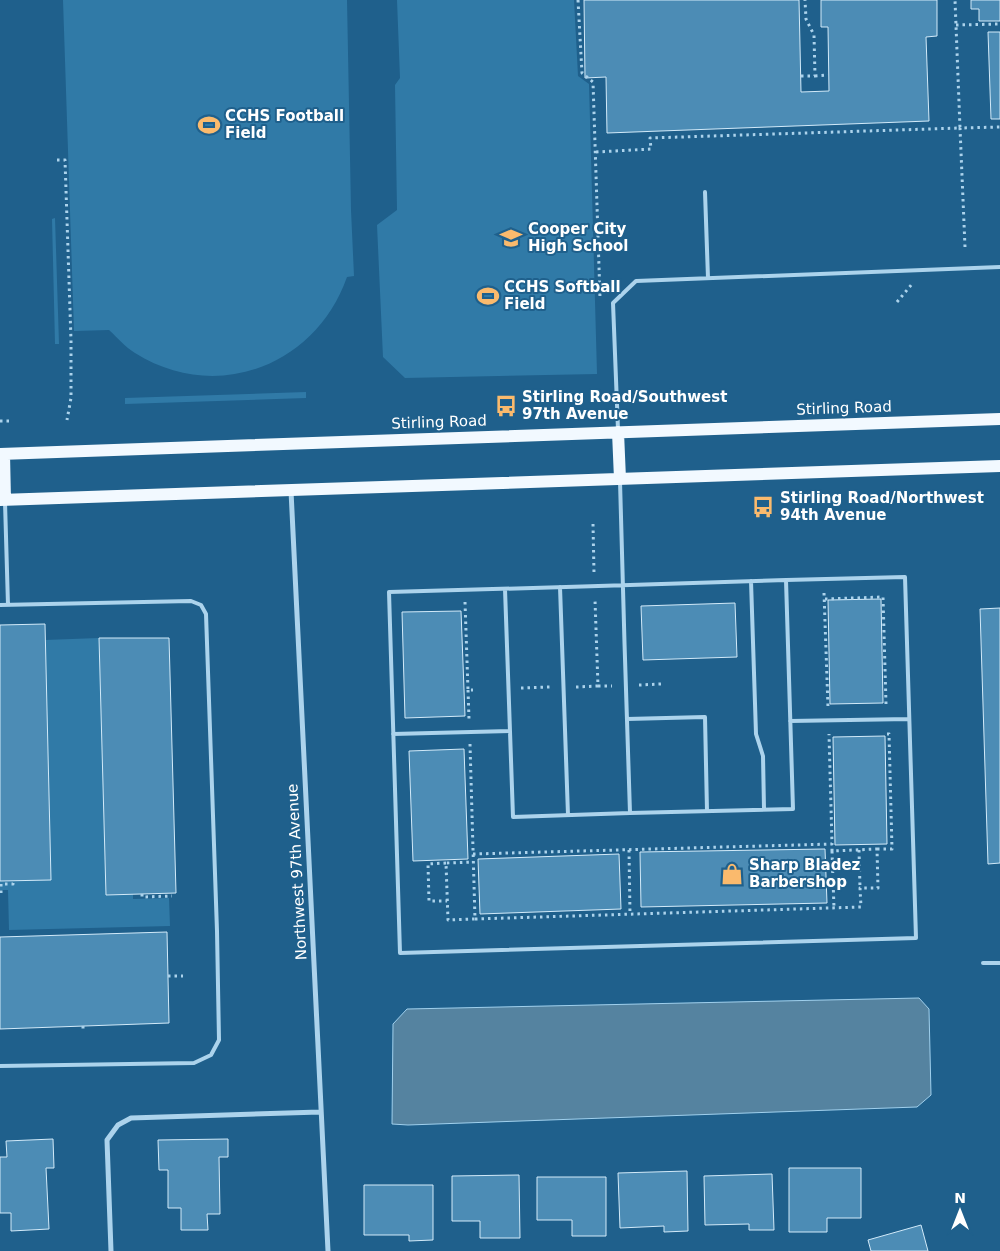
<svg xmlns="http://www.w3.org/2000/svg" width="1000" height="1251" font-family="'DejaVu Sans',sans-serif">
<rect width="100%" height="100%" fill="#1f608c"/>
<path fill="#307aa7" d="M 63,0 L 347,0 L 351,210 L 354,276 L 347,277 C 316,366 216,404 135,353 C 125,347 118,338 109,330 L 74,331 Z
M 397,0 L 574,0 L 578,76 L 589,84 L 597,374 L 405,378 L 383,357 L 377,225 L 397,210 L 395,85 L 400,78 Z
M 55,218 L 59,344 L 55,344 L 52,219 Z
M 306,392 L 306,398 L 125,404 L 125,398 Z
M 99,638 L 106,895 L 133,894 L 133,899 L 169,898 L 170,926 L 9,930 L 8,890 L 0,890 L 0,881 L 51,880 L 45,640 Z"/>
<path fill="#5583a0" stroke="#a0d0ed" d="M 919,998 L 929,1009 L 931,1095 L 917,1107 L 408,1125 L 392,1124 L 393,1024 L 407,1009 Z"/>
<path fill="#4c8cb5" stroke="#d2eaf9" d="M 584,0 L 799,0 L 801,92 L 829,91 L 828,27 L 821,27 L 821,0 L 937,0 L 937,36 L 926,37 L 929,121 L 607,133 L 606,77 L 585,78 Z
M 971,0 L 1000,0 L 1000,21 L 979,21 L 979,9 L 971,9 Z
M 988,32 L 1000,32 L 1000,119 L 991,119 Z
M 881,599 L 883,703 L 830,704 L 828,600 Z
M 735,603 L 737,657 L 643,660 L 641,606 Z
M 1000,608 L 1000,863 L 988,864 L 980,609 Z
M 461,611 L 465,716 L 405,718 L 402,612 Z
M 45,624 L 51,880 L 0,881 L 0,625 Z
M 99,638 L 169,638 L 176,893 L 106,895 Z
M 885,736 L 887,844 L 835,845 L 833,737 Z
M 464,749 L 468,859 L 413,861 L 409,751 Z
M 825,849 L 827,903 L 641,907 L 640,852 Z
M 619,854 L 621,909 L 480,914 L 478,859 Z
M 167,932 L 169,1023 L 0,1029 L 0,937 Z
M 53,1139 L 54,1168 L 46,1168 L 49,1229 L 11,1231 L 11,1213 L 0,1213 L 0,1157 L 7,1157 L 6,1141 Z
M 228,1139 L 228,1157 L 219,1157 L 220,1214 L 207,1214 L 208,1230 L 181,1230 L 181,1208 L 168,1208 L 168,1170 L 159,1170 L 158,1140 Z
M 789,1168 L 861,1168 L 861,1218 L 827,1218 L 827,1232 L 789,1232 Z
M 687,1171 L 688,1231 L 664,1232 L 664,1226 L 620,1228 L 618,1173 Z
M 772,1174 L 774,1230 L 749,1230 L 749,1224 L 705,1225 L 704,1176 Z
M 519,1175 L 520,1238 L 480,1238 L 480,1221 L 452,1221 L 452,1176 Z
M 537,1177 L 606,1177 L 606,1236 L 572,1236 L 572,1220 L 537,1220 Z
M 364,1185 L 433,1185 L 433,1240 L 409,1241 L 409,1235 L 364,1235 Z
M 921,1225 L 928,1251 L 871,1251 L 868,1240 Z"/>
<g fill="none" stroke-linecap="round" stroke-linejoin="round">
<path stroke="#acd3ec" stroke-width="3" stroke-dasharray="2.5 4" stroke-linecap="butt" d="M 578,0 L 582,73 L 593,82 L 600,298
M 956,25 L 1000,24
M 801,76 L 815,76 L 814,35 L 806,19 L 805,0
M 815,76 L 828,75
M 596,152 L 651,149 L 650,138 L 960,128 L 955,0
M 57,160 L 65,160 L 71,340 L 71,398 L 67,420
M 965,247 L 960,128 L 1000,127
M 897,302 L 912,284
M 0,421 L 13,421
M 593,524 L 594,573
M 824,593 L 828,707
M 825,599 L 883,597 L 886,704 L 883,704
M 465,602 L 468,690 L 473,690
M 639,685 L 661,684
M 598,686 L 612,686
M 576,687 L 598,686 L 595,600
M 521,688 L 550,687
M 468,690 L 469,719
M 470,744 L 475,919 L 448,920 L 446,863 L 473,862
M 877,849 L 892,849 L 889,734 L 887,734
M 629,850 L 630,914
M 859,850 L 860,888
M 832,851 L 834,908
M 473,854 L 832,844 L 829,734
M 446,863 L 428,864 L 429,901 L 447,901
M 1,893 L 1,884 L 13,884 L 13,881
M 142,894 L 142,897 L 172,896
M 475,919 L 861,907 L 860,888 L 878,888 L 877,849 L 832,851 L 832,844
M 168,976 L 183,976
M 83,1026 L 83,1030"/>
<path stroke="#acd3ec" stroke-width="4" d="M 705,192 L 708,278
M 618,430 L 613,303 L 636,281 L 1000,267
M 620,481 C 623,592 626,702 630,813 L 793,809 L 786,580 C 654,585 521,588 389,592 L 400,953 L 916,938 L 905,577 L 786,580
M 5,502 L 8,605
M 751,581 L 756,734 L 763,756 L 764,809
M 560,587 L 568,815
M 505,589 L 513,817 L 630,813
M 0,605 L 191,601 L 201,605 L 206,614 L 217,931 L 219,1040 L 211,1055 L 194,1063 L 0,1066
M 627,719 L 705,717 L 707,811
M 790,721 L 909,719
M 393,734 L 510,731
M 983,963 L 1000,963"/>
<path stroke="#acd3ec" stroke-width="5" d="M 291,491 L 328,1251
M 111,1251 L 107,1140 L 118,1125 L 131,1118 L 320,1112"/>
<path stroke="#f2f9ff" stroke-width="12" d="M 618,432 L 620,479
M 0,454 L 1000,419
M 4,454 L 5,500
M 0,500 L 1000,466"/>
</g>
<defs>
<g id="stadium-bare" transform="scale(1.725)"><path d="M0-5a6.5 5 0 1 0 0 10a6.5 5 0 1 0 0-10ZM-3.5-1.8h7v3.6h-7Z" fill="#faba6d" stroke="#1f608c" stroke-width="2.5" paint-order="stroke"/></g>
<g id="school-bare" transform="scale(1.725)"><path d="M0-5L7-2L0 1L-7-2ZM-4 1L0 2.5L4 1V4Q0 6-4 4Z" fill="#faba6d" stroke="#1f608c" stroke-width="2.5" paint-order="stroke"/></g>
<g id="bus-bare" transform="scale(1.725)"><path d="M-5-6H5V4H4V6H2V4H-2V6H-4V4H-5ZM-3.5-4V0h7V-4ZM-3.5 1.2v1.5H-2V1.2ZM2 1.2v1.5H3.5V1.2Z" fill="#faba6d" stroke="#1f608c" stroke-width="2.5" paint-order="stroke"/></g>
<g id="shop-bare" transform="scale(1.725)"><path d="M-5-2.5h2.3a2.7 3.5 0 0 1 5.4 0H5L5.5 6h-11ZM-1.5-2.5h3a1.5 2.3 0 0 0-3 0Z" fill="#faba6d" stroke="#1f608c" stroke-width="2.5" paint-order="stroke"/></g>
</defs>
<g fill-rule="evenodd">
<use href="#stadium-bare" x="209" y="125"/>
<use href="#school-bare" x="511" y="238"/>
<use href="#stadium-bare" x="488" y="296"/>
<use href="#bus-bare" x="506" y="406"/>
<use href="#bus-bare" x="763" y="507"/>
<use href="#shop-bare" x="732" y="874"/>
</g>
<g text-anchor="middle" stroke-width="4" stroke-linejoin="round" paint-order="stroke">
<g font-size="15" font-weight="bold" fill="#fff" stroke="#1f608c" text-anchor="start">
<text x="225" y="121">CCHS Football<tspan x="225" dy="17">Field</tspan></text>
<text x="528" y="234">Cooper City<tspan x="528" dy="17">High School</tspan></text>
<text x="504" y="292">CCHS Softball<tspan x="504" dy="17">Field</tspan></text>
<text x="522" y="402">Stirling Road/Southwest<tspan x="522" dy="17">97th Avenue</tspan></text>
<text x="780" y="503">Stirling Road/Northwest<tspan x="780" dy="17">94th Avenue</tspan></text>
<text x="749" y="870">Sharp Bladez<tspan x="749" dy="17">Barbershop</tspan></text>
</g>
<g font-size="15" fill="#fff" stroke="#1f608c">
<text transform="translate(844 408) rotate(-2)" y="5">Stirling Road</text>
<text transform="translate(439 422) rotate(-2)" y="5">Stirling Road</text>
<text transform="translate(297 872) rotate(-93)" y="5">Northwest 97th Avenue</text>
</g>
</g>
<g transform="translate(960 1211)" stroke="#1f608c" stroke-width="4" paint-order="stroke">
<path d="M0-4L9 19L0 12L-9 19Z" fill="#ffffff"/>
<text y="-8" font-size="14" font-weight="bold" text-anchor="middle" fill="#ffffff">N</text>
</g>
</svg>
